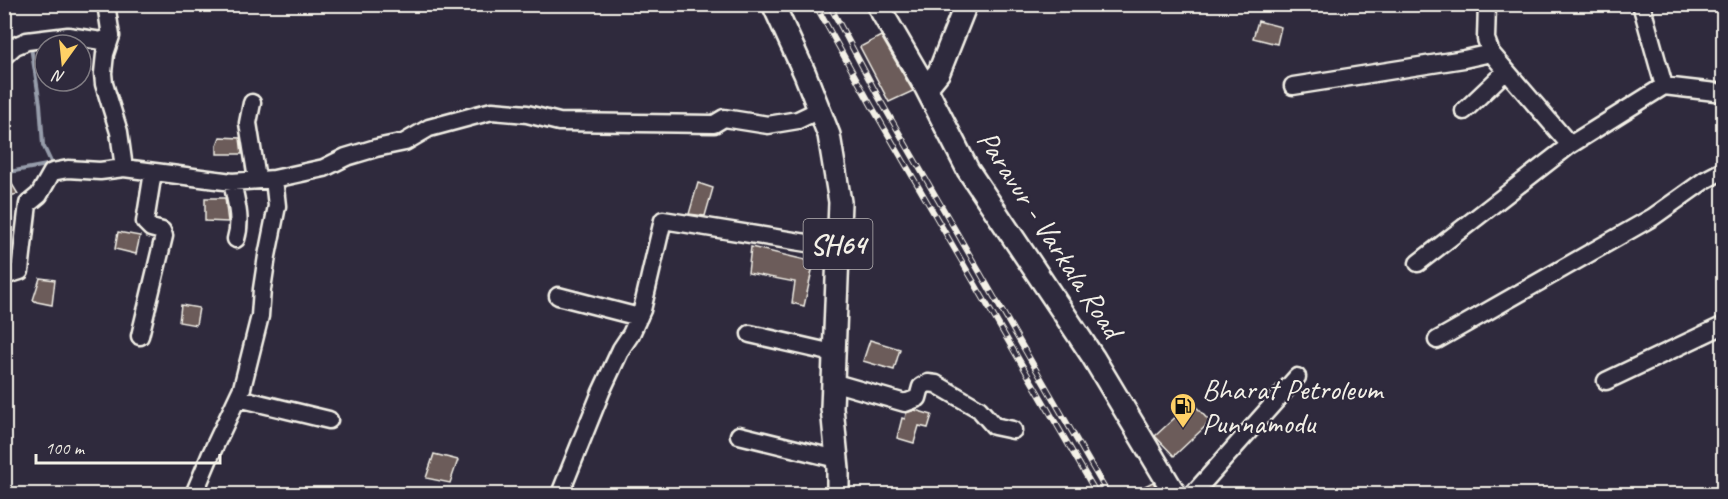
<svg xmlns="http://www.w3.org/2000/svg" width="1728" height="499" font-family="Caveat,sans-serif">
<rect width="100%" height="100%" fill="#2f2a3d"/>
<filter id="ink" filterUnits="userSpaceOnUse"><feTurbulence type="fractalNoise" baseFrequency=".0167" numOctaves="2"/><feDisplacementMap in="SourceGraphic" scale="12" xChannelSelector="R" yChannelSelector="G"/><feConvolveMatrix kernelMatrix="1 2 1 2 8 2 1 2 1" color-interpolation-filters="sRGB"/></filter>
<g filter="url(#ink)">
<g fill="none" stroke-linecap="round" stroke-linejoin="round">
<path stroke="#969caa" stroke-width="4" d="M 4,173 L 52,164 L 43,145 L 40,104 L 31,47"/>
</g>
<path fill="#6c5c5a" stroke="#f4f1e8" stroke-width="1.5" d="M 1258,21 L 1281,27 L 1277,44 L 1253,38 Z
M 881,36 L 913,91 L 889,102 L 860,47 Z
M 220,137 L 240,138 L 242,154 L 217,154 L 217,145 Z
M 4,171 L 18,194 L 4,197 Z
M 698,183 L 713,188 L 705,216 L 689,214 Z
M 205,198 L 225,198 L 228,222 L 205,221 Z
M 118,232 L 140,236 L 136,254 L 115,249 Z
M 751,247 L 814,262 L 804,306 L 792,303 L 795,282 L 748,273 Z
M 40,278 L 55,280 L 52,305 L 37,302 L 33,300 Z
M 181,305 L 199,308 L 196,325 L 179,322 Z
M 870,340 L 900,349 L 894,370 L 863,361 Z
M 1192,402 L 1210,422 L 1174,456 L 1155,436 Z
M 915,410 L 932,415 L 928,428 L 919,426 L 914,443 L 897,438 L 902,418 L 905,419 L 906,413 Z
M 434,454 L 458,460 L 450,483 L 426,478 Z
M 1153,482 L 1160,495 L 1126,495 Z"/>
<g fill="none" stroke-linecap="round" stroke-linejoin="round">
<g stroke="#f4f1e8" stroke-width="21">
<path id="minor" d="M 106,4 L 111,36 L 105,54 L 103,73 L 104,84 L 119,132 L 124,168
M 1487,4 L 1486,39 L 1491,53 L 1570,145 L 1664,86 L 1724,93
M 1641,4 L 1664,86
M 4,56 L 15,46 L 27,41 L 68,36 L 102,41 L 111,36
M 1293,86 L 1464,59 L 1491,53
M 252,103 L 248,123 L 257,179
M 1464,111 L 1506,71
M 232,182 C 236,201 242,220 236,239
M 1418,263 L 1570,145
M 4,276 L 20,271 L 28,204 L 39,195 L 52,172 L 68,169 L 100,171 L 124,168 L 232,182 L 274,179 L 324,168 L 346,157 L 376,148 L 405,142 L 429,128 L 492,111 L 527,114 L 559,122 L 714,124 L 724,118 L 768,125 L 798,120 L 819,110
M 558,296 L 639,317
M 750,334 L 833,353
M 140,336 L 164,236 L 162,231 L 151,228 L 145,222 L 153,172
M 1437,340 L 1653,217 L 1705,180 L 1724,170
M 1606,381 L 1724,325
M 832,382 L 905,403 L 918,398 L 921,387 L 928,383 L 936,384 L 979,409 L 994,426 L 1013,430
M 238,398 L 329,420
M 739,435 L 837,459
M 194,494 L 210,456 L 242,388 L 260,316 L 262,289 L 267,256 L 277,206 L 274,179
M 560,494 L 601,392 L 621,349 L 631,334 L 642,310 L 663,220 L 838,248
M 1193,494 L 1297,377"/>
</g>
<g stroke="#f4f1e8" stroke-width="26">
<path id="major" d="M 773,4 L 805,74 L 829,135 L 840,202 L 832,408 L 838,469 L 838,494
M 877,4 L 926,88 L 968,170 L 1093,357 L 1175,494
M 926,88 L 939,72 L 966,4"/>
</g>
<use href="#minor" stroke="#2f2a3d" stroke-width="16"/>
<use href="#major" stroke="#2f2a3d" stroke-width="21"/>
<g stroke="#f4f1e8" stroke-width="6">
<path id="rail" d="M 815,4 L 871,105 L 1097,494
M 829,4 L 879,98 L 1108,494"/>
</g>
<use href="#rail" stroke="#2f2a3d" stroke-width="4" stroke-dasharray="11" stroke-linecap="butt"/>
</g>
</g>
<defs>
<g id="fuel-pin" transform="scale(1.35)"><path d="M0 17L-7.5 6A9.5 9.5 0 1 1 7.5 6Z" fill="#ffd166" stroke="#2f2a3d"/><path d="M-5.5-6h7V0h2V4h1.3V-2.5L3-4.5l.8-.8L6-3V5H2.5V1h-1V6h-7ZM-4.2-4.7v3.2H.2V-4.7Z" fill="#111"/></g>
</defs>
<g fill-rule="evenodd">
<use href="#fuel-pin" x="1183" y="406"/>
</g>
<g text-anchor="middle" stroke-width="4.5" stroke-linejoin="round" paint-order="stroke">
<rect fill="#2f2a3d" stroke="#b9b5b5" stroke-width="1.5" x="803.5" y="219" width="69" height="50" rx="4.5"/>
<g font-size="28" font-weight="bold" fill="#f4f1e8">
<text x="838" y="254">SH64</text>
</g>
<g font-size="30" fill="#f4f1e8" stroke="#2f2a3d">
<text transform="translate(1050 234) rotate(57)" y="10">Paravur - Varkala Road</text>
</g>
<g font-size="30" fill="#f4f1e8" stroke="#2f2a3d" text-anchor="start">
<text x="1202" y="399">Bharat Petroleum<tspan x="1202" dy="34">Punnamodu</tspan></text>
</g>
</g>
<rect width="1728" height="499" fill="none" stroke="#2f2a3d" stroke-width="24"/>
<rect x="12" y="12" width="1704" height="475" fill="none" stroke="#f4f1e8" stroke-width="2" filter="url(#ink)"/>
<g transform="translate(63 63) rotate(195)"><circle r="28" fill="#2f2a3d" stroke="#7e7a81" stroke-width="1.5"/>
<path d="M0-4.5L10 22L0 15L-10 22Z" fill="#ffd166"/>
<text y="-9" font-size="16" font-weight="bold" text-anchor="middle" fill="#f4f1e8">N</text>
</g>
<path d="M36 454v9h184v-9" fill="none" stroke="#f4f1e8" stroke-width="3"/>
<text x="45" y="454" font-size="18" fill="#f4f1e8" stroke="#2f2a3d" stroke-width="4.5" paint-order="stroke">100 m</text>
</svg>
